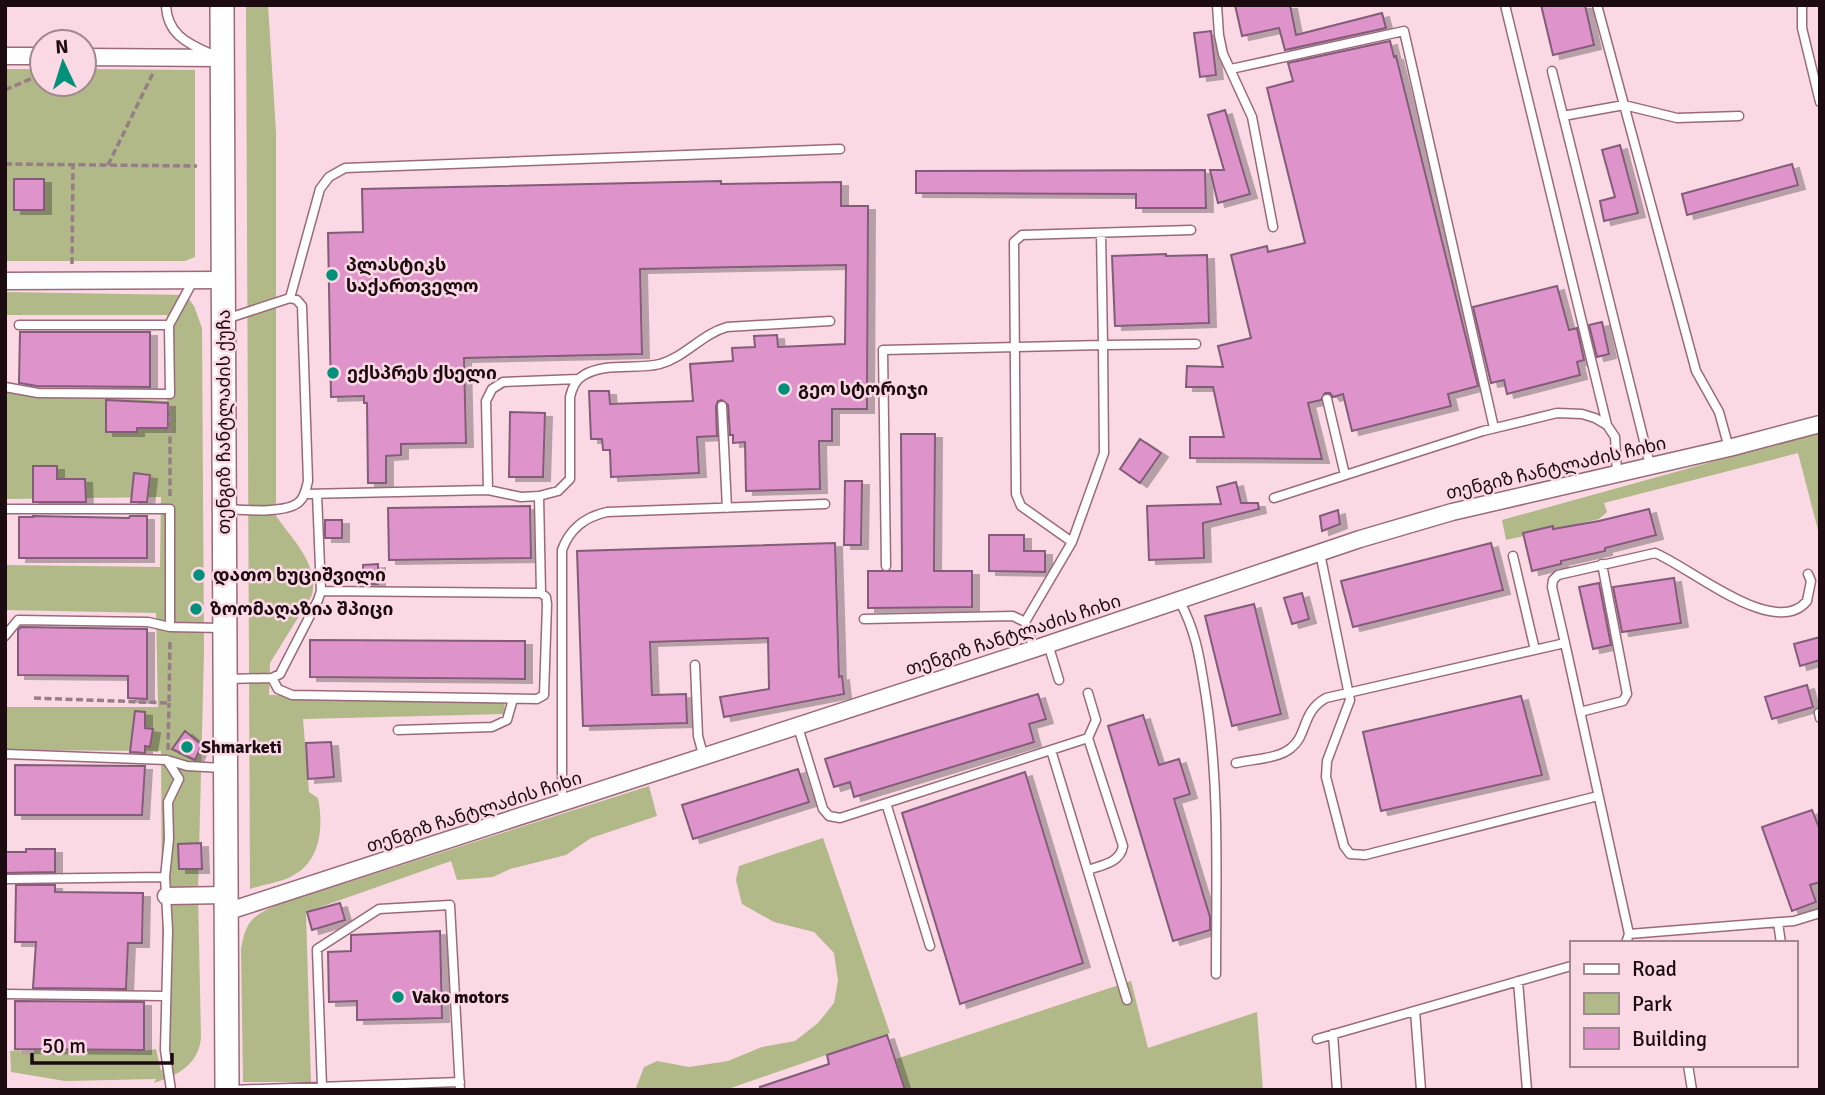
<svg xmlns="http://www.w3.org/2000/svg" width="1825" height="1095" font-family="Signika,'Noto Sans Georgian',sans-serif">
<defs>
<filter id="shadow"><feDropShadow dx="7" dy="4" stdDeviation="0" flood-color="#0004"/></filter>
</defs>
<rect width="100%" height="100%" fill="#fad9e4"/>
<path fill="#b0b987" d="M 246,5 L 268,5 L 276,132 L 276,516 C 292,539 319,564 312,595 L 270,663 L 269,695 L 505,697 L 504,714 L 303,719 L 309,792 L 318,798 C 323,823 322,857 297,873 C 285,882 264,884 250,889 Z
M 5,69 L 42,69 L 42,84 L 84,84 L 84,69 L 195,70 L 195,257 L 185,261 L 5,261 Z
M 5,292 L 186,295 L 194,306 L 202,328 L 204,652 L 198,894 L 201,1038 C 198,1066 177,1075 154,1083 L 156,1079 L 65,1081 L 11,1072 L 10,1051 L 20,1050 L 21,1054 L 34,1054 L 34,1049 L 143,1051 L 156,1049 L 161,1071 L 163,1068 L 161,751 L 5,750 L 5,707 L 158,707 L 156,613 L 5,610 L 5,565 L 160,567 L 161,497 L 5,499 L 5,392 L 167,401 L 167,315 L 5,315 Z
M 1820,432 L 1820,538 L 1798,453 L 1604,503 L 1607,512 L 1599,519 L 1506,540 L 1502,520 Z
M 649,786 L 657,816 L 591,838 L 566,855 L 510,869 L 493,877 L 457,880 L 451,861 L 306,912 L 311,1082 L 243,1082 L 241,949 C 246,921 252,916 277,905 Z
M 823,838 L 890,1033 L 725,1090 L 632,1090 L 636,1088 L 644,1067 L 657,1061 L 689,1067 L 728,1061 L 762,1047 L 795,1041 L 818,1023 L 834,1003 L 838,981 L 834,953 L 814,932 L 774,922 L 742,904 L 736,880 L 739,866 Z
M 1131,981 L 1148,1048 L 1257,1012 L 1263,1090 L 905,1090 L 896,1059 Z"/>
<path fill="#de93cb" stroke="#825c78" stroke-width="2" filter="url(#shadow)" d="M 1235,5 L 1290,5 L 1296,35 L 1382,13 L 1386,28 L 1285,50 L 1279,28 L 1242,36 Z
M 1541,5 L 1585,5 L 1594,45 L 1553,55 Z
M 1211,31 L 1216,75 L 1200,77 L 1194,33 Z
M 1390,41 L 1394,57 L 1396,56 L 1478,386 L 1448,394 L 1451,406 L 1352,431 L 1343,394 L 1333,397 L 1330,393 L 1325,393 L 1321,400 L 1308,403 L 1322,459 L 1190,458 L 1190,437 L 1224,437 L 1213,387 L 1186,387 L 1187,366 L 1223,367 L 1218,346 L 1251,338 L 1231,255 L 1267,246 L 1268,252 L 1305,243 L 1267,88 L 1293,81 L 1288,63 Z
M 1225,110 L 1250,194 L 1218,203 L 1210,170 L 1224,170 L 1208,115 Z
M 1620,145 L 1638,213 L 1604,221 L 1600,201 L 1615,197 L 1602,150 Z
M 1792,164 L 1798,185 L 1687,215 L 1682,194 Z
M 1205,170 L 1206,208 L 1136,208 L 1136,194 L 916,193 L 916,171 Z
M 14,179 L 44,179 L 44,210 L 14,210 Z
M 721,181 L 721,184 L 841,182 L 841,206 L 868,206 L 867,409 L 832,409 L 832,441 L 819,441 L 820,489 L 746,491 L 745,442 L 733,443 L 733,435 L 730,435 L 728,405 L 722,400 L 718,401 L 716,406 L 717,436 L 697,437 L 699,473 L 611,477 L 610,450 L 603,450 L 602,439 L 591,439 L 589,391 L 609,391 L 610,404 L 693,401 L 690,364 L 733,361 L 732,348 L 755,347 L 754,336 L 777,335 L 778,347 L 845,344 L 846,265 L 640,269 L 642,354 L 464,358 L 466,443 L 401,444 L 401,455 L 386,456 L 386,483 L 368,483 L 367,403 L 364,403 L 364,396 L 331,397 L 328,233 L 363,232 L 362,189 Z
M 1166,254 L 1166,256 L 1207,255 L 1209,323 L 1115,326 L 1112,256 Z
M 1557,286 L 1569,330 L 1577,328 L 1584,360 L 1577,362 L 1580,375 L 1507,394 L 1504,380 L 1491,383 L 1473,307 Z
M 1602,322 L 1609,354 L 1597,357 L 1589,325 Z
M 20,332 L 150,332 L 150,387 L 37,386 L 19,383 Z
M 106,400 L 168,403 L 168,428 L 137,428 L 137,432 L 106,432 Z
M 510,412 L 545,413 L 543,477 L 509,477 Z
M 901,434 L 935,434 L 934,571 L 972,571 L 972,607 L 868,608 L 868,571 L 902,571 Z
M 1140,439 L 1161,453 L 1140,483 L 1120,469 Z
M 33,466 L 57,466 L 57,479 L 85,479 L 86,502 L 33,502 Z
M 134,473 L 150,475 L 147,502 L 131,502 Z
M 845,481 L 862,481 L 861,545 L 844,545 Z
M 1236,482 L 1241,503 L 1258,503 L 1259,509 L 1203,523 L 1204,558 L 1149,560 L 1147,506 L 1221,504 L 1217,487 Z
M 530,506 L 531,558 L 389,560 L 388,508 Z
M 1649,509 L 1656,535 L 1605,548 L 1605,551 L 1561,561 L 1561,564 L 1532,571 L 1523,533 L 1553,526 L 1553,529 L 1599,521 Z
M 1338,510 L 1340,524 L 1322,531 L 1320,516 Z
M 33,516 L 129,518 L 130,516 L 147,516 L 147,558 L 19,558 L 19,517 L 33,517 Z
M 325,520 L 342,520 L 342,538 L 325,538 Z
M 989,535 L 1024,535 L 1024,551 L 1045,551 L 1045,572 L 989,571 Z
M 835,543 L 839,677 L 842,676 L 844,694 L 724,717 L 720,697 L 769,689 L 768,638 L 650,642 L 652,695 L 686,694 L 687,723 L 583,726 L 577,551 Z
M 1491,543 L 1503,590 L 1353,627 L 1341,581 Z
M 378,564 L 378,584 L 364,584 L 363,565 Z
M 1674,578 L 1681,623 L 1622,632 L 1613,587 Z
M 1599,583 L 1611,645 L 1593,649 L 1579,587 Z
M 1302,593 L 1309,619 L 1292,624 L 1284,598 Z
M 1254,604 L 1281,714 L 1232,726 L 1205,616 Z
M 21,627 L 147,629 L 147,699 L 128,698 L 128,676 L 18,675 L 18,630 Z
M 1820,637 L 1820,660 L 1800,666 L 1794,644 Z
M 310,640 L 525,641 L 525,679 L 310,677 Z
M 1807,685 L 1813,707 L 1772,719 L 1765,697 Z
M 1038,694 L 1046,719 L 1029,724 L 1034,742 L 854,797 L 850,782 L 834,787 L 825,759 Z
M 1521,696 L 1542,775 L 1381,811 L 1363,732 Z
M 135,711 L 145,712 L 145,728 L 153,729 L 150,747 L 145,746 L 145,753 L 130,752 Z
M 1143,715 L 1159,765 L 1179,759 L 1190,794 L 1174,799 L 1210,917 L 1210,930 L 1173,941 L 1108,726 Z
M 185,731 L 202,745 L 195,760 L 172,749 Z
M 331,742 L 334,777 L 308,779 L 306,743 Z
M 15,765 L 145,766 L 142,815 L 15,815 Z
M 798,769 L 809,802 L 693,839 L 682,805 Z
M 1025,772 L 1083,963 L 960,1004 L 902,813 Z
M 1812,810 L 1820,830 L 1820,882 L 1810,885 L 1816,902 L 1792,911 L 1762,827 Z
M 201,843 L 202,869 L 179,869 L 178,844 Z
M 26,849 L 55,849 L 55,872 L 5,873 L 5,852 L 26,852 Z
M 16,885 L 55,885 L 55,892 L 143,893 L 142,943 L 128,943 L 126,989 L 33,988 L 36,942 L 15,942 Z
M 340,903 L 345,920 L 312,930 L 307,912 Z
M 440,931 L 442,1018 L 357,1020 L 357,1001 L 329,1002 L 328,952 L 351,951 L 351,935 Z
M 15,1001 L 144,1002 L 144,1050 L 15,1049 Z
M 887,1035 L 905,1090 L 761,1090 L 760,1087 L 829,1064 L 827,1055 Z"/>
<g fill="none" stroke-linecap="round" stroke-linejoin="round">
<g stroke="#9a6a7a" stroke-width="11">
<path id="lane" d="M 166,5 C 167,33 186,43 209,53
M 1217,5 L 1219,35 L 1223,54 L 1252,117 L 1273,227
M 1505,5 L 1607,425 L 1615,437 L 1617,473
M 1597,5 L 1696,371 L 1719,412 L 1729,448
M 1802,5 L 1802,28 L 1820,102
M 1231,69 L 1404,31 L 1494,428
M 1552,71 L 1650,465
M 1563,116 L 1624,105 L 1677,118 L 1739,116
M 1101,233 L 1103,345 L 1196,344
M 290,298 L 320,189 L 329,177 L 345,168 L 840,149
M 226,319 L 290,298 L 297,300 L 302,306 L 308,481 C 306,489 305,497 299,502 C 286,514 244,510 227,509
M 19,325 L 169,325
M 5,387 L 38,393 L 170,394 L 169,325 L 193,281
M 1327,399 L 1345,475
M 722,406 L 727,508
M 488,490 L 486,401 L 492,389 L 503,382 L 578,379
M 305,494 L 488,490 L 521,497 L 539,496 L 558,491 L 570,479 L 570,397 C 572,388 575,380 584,375 C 606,362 636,370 660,364 C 685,357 702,334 727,327 L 830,321
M 539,496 L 541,593
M 1274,498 L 1483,431 L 1557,413 L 1582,414 L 1595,418 L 1607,425
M 5,509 L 170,509 L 170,627
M 1072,542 L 1021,506 L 1016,494 L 1014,242 L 1022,235 L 1191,230
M 1320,553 L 1350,700 L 1327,761 L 1326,777 L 1344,846 L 1350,854 L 1365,855 L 1598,796
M 1513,556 L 1535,650
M 886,566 L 883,350 L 1103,345 L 1104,453 L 1072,542 L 1025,622
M 1179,600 C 1197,633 1200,661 1206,697 C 1220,788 1216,881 1216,974
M 864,619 L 1013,616 L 1025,622 L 1034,649
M 5,636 L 18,620 L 148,622 L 170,627 L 222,628
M 1565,643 L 1552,587 L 1553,580 L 1558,575 L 1655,553 C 1690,567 1775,640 1807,601 L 1811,581 L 1808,574
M 1048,644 L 1059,680
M 695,665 L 698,736 L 704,758
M 272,678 L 278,689 L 292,695 L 537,699 L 544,695 L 547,604 L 546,597 L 541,593 L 321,591
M 228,679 L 272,678 L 280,674 L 318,600 L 321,591 L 317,494
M 1580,712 L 1623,701 L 1627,694 L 1602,564
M 1819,713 L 1820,718
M 798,727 L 823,809 L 829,816 L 840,818 L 1088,738
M 398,730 L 492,727 L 507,720 L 513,699
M 1051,750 L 1127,1000
M 5,754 L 167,760 L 187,766 L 222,768
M 167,760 L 179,779 L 168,802 L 169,839 L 165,877 L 168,930 L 165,1050 L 171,1090
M 1236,763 C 1253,759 1278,759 1291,748 C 1308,735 1301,712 1326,698 L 1565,643 L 1629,934 L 1626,943
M 886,803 L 930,946
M 562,804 L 562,550 C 570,528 585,517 607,512 L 825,504
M 1088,870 C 1102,865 1120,863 1123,846 L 1088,738 L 1096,720 L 1088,693
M 8,879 L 165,877
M 1778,923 L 1781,943
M 1629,934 L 1794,921 L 1820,913
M 1518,981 L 1527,1090
M 5,994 L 165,996
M 1415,1011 L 1421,1090
M 1333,1034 L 1337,1090
M 1317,1039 L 1571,966
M 1688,1065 L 1692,1090
M 322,1087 L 317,949 L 379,909 L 450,905 L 460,1090
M 231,1090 L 460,1082"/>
</g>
<g stroke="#9a6a7a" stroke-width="19">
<path id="street" d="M 5,56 L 42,56
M 84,57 L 222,58
M 5,281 L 223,280
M 166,896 L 226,895
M 226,912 L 1034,649 L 1360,539 L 1452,512 L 1729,448 L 1820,424"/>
</g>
<g stroke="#9a6a7a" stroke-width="26">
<path id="secondary" d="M 222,5 L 227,1090"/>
</g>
<path stroke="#977d86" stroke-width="3.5" stroke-dasharray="7 3.5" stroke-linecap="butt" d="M 5,90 L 42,74
M 5,164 L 197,166
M 108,165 L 153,73
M 72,264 L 73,165
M 170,496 L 170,406
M 34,698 L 169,703 L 170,640
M 168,750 L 169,703"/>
<use href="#lane" stroke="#fff" stroke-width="8"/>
<use href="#street" stroke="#fff" stroke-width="16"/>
<use href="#secondary" stroke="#fff" stroke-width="23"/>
</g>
<g fill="#02907a" stroke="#fad9e4" stroke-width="2.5">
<circle cx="332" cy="275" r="7"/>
<circle cx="333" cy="373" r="7"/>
<circle cx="784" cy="389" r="7"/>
<circle cx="199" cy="575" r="7"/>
<circle cx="196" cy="609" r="7"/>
<circle cx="187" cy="747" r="7"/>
<circle cx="398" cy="997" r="7"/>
</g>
<g text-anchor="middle" stroke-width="5" stroke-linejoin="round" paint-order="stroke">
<g font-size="18" font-weight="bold" fill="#1c0b11" stroke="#fad9e4" text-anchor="start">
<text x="346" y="271">პლასტიკს<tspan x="346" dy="21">საქართველო</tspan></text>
<text x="347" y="379">ექსპრეს ქსელი</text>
<text x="798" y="395">გეო სტორიჯი</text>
<text x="213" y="581">დათო ხუციშვილი</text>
<text x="210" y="615">ზოომაღაზია შპიცი</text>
<text x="201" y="753">Shmarketi</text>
<text x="412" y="1003">Vako motors</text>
</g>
<g font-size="18" fill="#1c0b11" stroke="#fad9e4">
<text transform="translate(224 422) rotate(-90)" y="6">თენგიზ ჩანტლაძის ქუჩა</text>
<text transform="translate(1556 468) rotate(-13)" y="6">თენგიზ ჩანტლაძის ჩიხი</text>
<text transform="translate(1013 635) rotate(-18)" y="6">თენგიზ ჩანტლაძის ჩიხი</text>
<text transform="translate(474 812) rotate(-18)" y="6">თენგიზ ჩანტლაძის ჩიხი</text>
</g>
</g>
<rect width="1825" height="1095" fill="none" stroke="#1c0b11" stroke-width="14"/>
<rect x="1570" y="941" width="228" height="126" fill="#fad9e4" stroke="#a18790" stroke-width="2"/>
<rect x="1584" y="964" width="35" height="10" fill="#ffffff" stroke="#a18790" stroke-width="2"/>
<text x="1632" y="976" font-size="21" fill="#1c0b11">Road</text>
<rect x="1584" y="993" width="35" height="21" fill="#b0b987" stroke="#a18790" stroke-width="2"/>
<text x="1632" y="1011" font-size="21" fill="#1c0b11">Park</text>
<rect x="1584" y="1028" width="35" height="21" fill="#de93cb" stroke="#a18790" stroke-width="2"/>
<text x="1632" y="1046" font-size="21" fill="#1c0b11">Building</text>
<g transform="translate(63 63) rotate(356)"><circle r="33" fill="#fad9e4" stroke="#a18790" stroke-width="2"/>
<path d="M0-5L12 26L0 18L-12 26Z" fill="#02907a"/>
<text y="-10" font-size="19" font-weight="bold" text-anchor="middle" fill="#1c0b11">N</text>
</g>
<path d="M32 1053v10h140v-10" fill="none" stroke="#1c0b11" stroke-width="3.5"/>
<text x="42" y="1053" font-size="21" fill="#1c0b11" stroke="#fad9e4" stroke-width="5" paint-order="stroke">50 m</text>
</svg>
